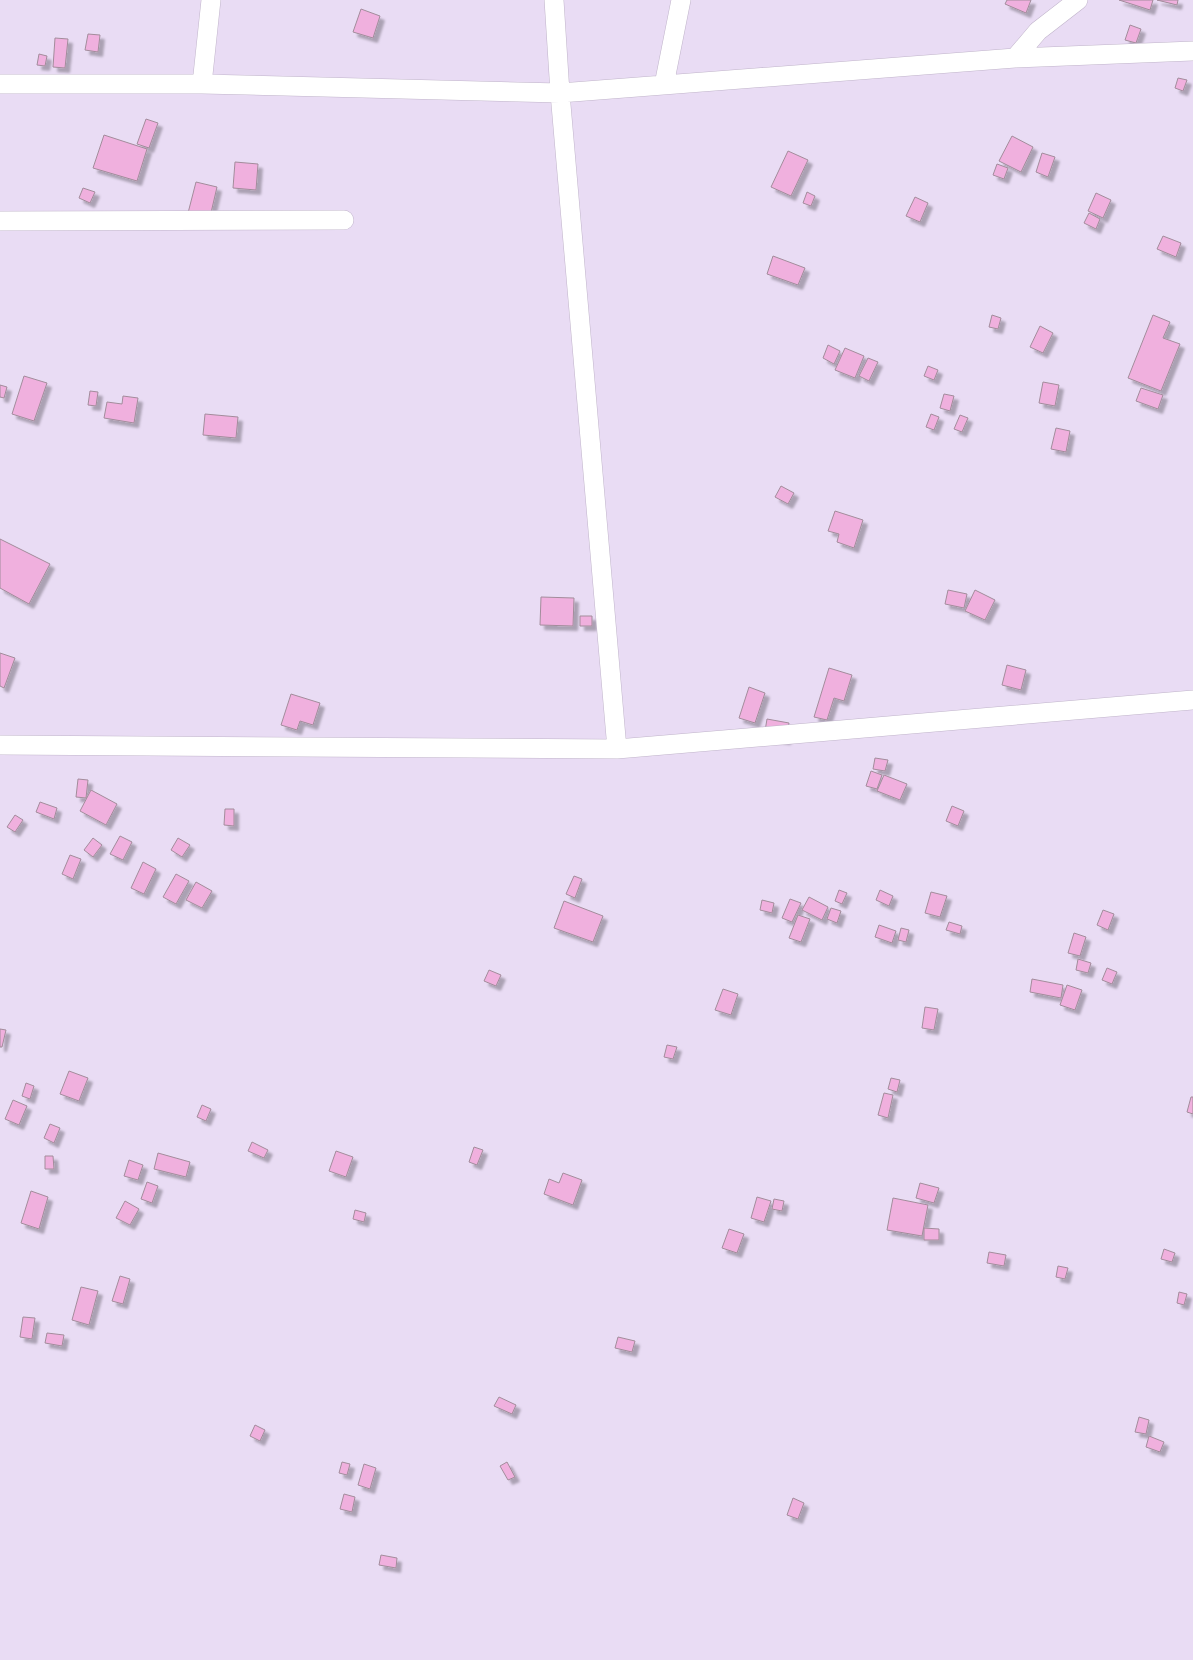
<svg xmlns="http://www.w3.org/2000/svg" width="1193" height="1660" font-family="Ubuntu,sans-serif">
<defs>
<filter id="shadow"><feDropShadow dx="4.5" dy="4.5" stdDeviation="1" flood-color="#0004"/></filter>
</defs>
<rect width="100%" height="100%" fill="#e9dcf4"/>
<path fill="#f0b0de" stroke="#a28c9b" filter="url(#shadow)" d="M 1007,0 L 1031,0 L 1026,13 L 1005,4 Z
M 1119,0 L 1153,0 L 1150,10 Z
M 1157,0 L 1178,0 L 1177,5 Z
M 361,9 L 380,16 L 373,38 L 353,32 Z
M 1130,25 L 1141,29 L 1136,43 L 1125,40 Z
M 88,34 L 100,35 L 98,52 L 85,50 Z
M 55,38 L 68,39 L 65,68 L 53,67 Z
M 39,54 L 47,56 L 45,66 L 37,65 Z
M 1178,78 L 1187,80 L 1183,91 L 1175,88 Z
M 146,119 L 158,123 L 149,148 L 137,144 Z
M 104,135 L 147,149 L 137,181 L 93,168 Z
M 1012,136 L 1033,147 L 1021,172 L 999,161 Z
M 788,151 L 808,160 L 791,196 L 771,187 Z
M 1042,153 L 1055,157 L 1048,177 L 1036,172 Z
M 235,162 L 258,164 L 256,190 L 233,188 Z
M 997,164 L 1008,168 L 1004,179 L 993,175 Z
M 196,182 L 217,187 L 210,217 L 188,213 Z
M 83,188 L 95,192 L 90,203 L 79,198 Z
M 807,192 L 815,196 L 811,206 L 803,203 Z
M 1096,193 L 1111,200 L 1103,218 L 1088,211 Z
M 915,197 L 928,203 L 920,222 L 906,216 Z
M 1089,213 L 1100,219 L 1096,229 L 1084,223 Z
M 1163,236 L 1181,243 L 1176,257 L 1157,249 Z
M 773,256 L 805,268 L 798,285 L 767,274 Z
M 992,315 L 1001,318 L 998,329 L 989,327 Z
M 1153,315 L 1170,322 L 1163,338 L 1180,344 L 1161,391 L 1128,378 Z
M 1040,326 L 1053,333 L 1043,353 L 1030,347 Z
M 828,345 L 840,351 L 834,364 L 823,358 Z
M 845,348 L 864,356 L 855,378 L 835,370 Z
M 868,358 L 878,362 L 869,381 L 859,376 Z
M 928,366 L 938,370 L 934,380 L 924,376 Z
M 24,376 L 47,383 L 34,421 L 12,414 Z
M 1043,382 L 1059,385 L 1055,406 L 1039,403 Z
M 0,385 L 7,387 L 4,398 L 0,397 Z
M 1141,388 L 1163,395 L 1158,409 L 1136,401 Z
M 90,391 L 98,392 L 96,406 L 88,405 Z
M 944,394 L 954,396 L 950,411 L 940,408 Z
M 123,396 L 138,398 L 134,423 L 104,418 L 107,402 L 122,404 Z
M 205,414 L 238,417 L 236,438 L 203,435 Z
M 931,414 L 939,417 L 934,430 L 926,427 Z
M 960,415 L 968,418 L 962,432 L 954,429 Z
M 1056,428 L 1070,431 L 1066,452 L 1051,449 Z
M 781,486 L 794,493 L 788,504 L 775,497 Z
M 835,511 L 863,520 L 854,548 L 837,542 L 839,534 L 828,531 Z
M 0,539 L 50,564 L 29,604 L 0,588 Z
M 948,590 L 967,594 L 964,608 L 945,604 Z
M 975,590 L 995,600 L 985,620 L 965,611 Z
M 541,597 L 574,598 L 573,626 L 540,625 Z
M 580,616 L 592,616 L 592,626 L 580,626 Z
M 0,653 L 15,658 L 4,688 L 0,686 Z
M 1007,665 L 1026,670 L 1021,690 L 1002,685 Z
M 829,668 L 852,675 L 844,701 L 834,698 L 827,720 L 814,717 Z
M 749,687 L 765,693 L 755,723 L 739,718 Z
M 291,694 L 320,703 L 313,725 L 300,721 L 297,730 L 281,725 Z
M 767,719 L 789,723 L 786,740 L 764,737 Z
M 875,758 L 888,760 L 885,771 L 873,769 Z
M 871,771 L 882,775 L 877,789 L 866,786 Z
M 884,775 L 907,784 L 900,800 L 877,791 Z
M 78,779 L 88,780 L 86,798 L 76,797 Z
M 91,790 L 117,804 L 106,825 L 80,811 Z
M 40,802 L 57,808 L 54,819 L 36,812 Z
M 952,806 L 964,811 L 958,826 L 946,821 Z
M 225,809 L 234,809 L 234,826 L 224,825 Z
M 15,815 L 23,820 L 15,832 L 7,827 Z
M 120,836 L 132,842 L 123,860 L 110,854 Z
M 93,838 L 102,845 L 93,857 L 84,850 Z
M 178,838 L 190,845 L 182,857 L 171,850 Z
M 70,855 L 81,859 L 73,879 L 62,874 Z
M 143,862 L 156,869 L 144,894 L 131,888 Z
M 176,874 L 189,881 L 176,904 L 163,897 Z
M 574,876 L 582,879 L 575,898 L 566,894 Z
M 196,882 L 212,891 L 202,908 L 186,900 Z
M 839,890 L 847,893 L 842,904 L 835,901 Z
M 880,890 L 893,896 L 889,906 L 876,900 Z
M 931,892 L 947,896 L 940,917 L 925,913 Z
M 809,897 L 828,907 L 822,920 L 802,910 Z
M 790,899 L 801,903 L 792,922 L 782,918 Z
M 762,900 L 774,903 L 772,913 L 760,910 Z
M 564,901 L 603,916 L 593,942 L 554,928 Z
M 831,908 L 841,911 L 837,923 L 827,919 Z
M 1103,910 L 1114,914 L 1108,930 L 1097,925 Z
M 798,915 L 810,919 L 801,942 L 789,938 Z
M 949,922 L 962,926 L 960,934 L 946,930 Z
M 879,925 L 896,931 L 892,943 L 875,937 Z
M 901,928 L 909,930 L 906,942 L 898,940 Z
M 1074,933 L 1086,937 L 1080,956 L 1068,953 Z
M 1078,959 L 1091,963 L 1088,973 L 1076,970 Z
M 1107,968 L 1117,972 L 1112,984 L 1102,980 Z
M 489,970 L 501,975 L 496,986 L 484,981 Z
M 1032,979 L 1063,985 L 1061,998 L 1030,992 Z
M 1067,985 L 1082,990 L 1075,1010 L 1060,1005 Z
M 723,989 L 738,994 L 731,1015 L 715,1010 Z
M 925,1007 L 938,1009 L 934,1030 L 922,1028 Z
M 0,1029 L 6,1030 L 2,1047 L 0,1047 Z
M 667,1045 L 677,1047 L 673,1059 L 664,1057 Z
M 69,1071 L 88,1078 L 79,1101 L 60,1094 Z
M 891,1078 L 900,1080 L 897,1092 L 888,1089 Z
M 26,1083 L 34,1086 L 30,1099 L 22,1096 Z
M 884,1093 L 893,1095 L 888,1118 L 878,1115 Z
M 1191,1097 L 1193,1097 L 1193,1114 L 1187,1112 Z
M 13,1100 L 27,1106 L 19,1125 L 5,1119 Z
M 202,1105 L 211,1109 L 206,1121 L 197,1117 Z
M 50,1124 L 60,1128 L 54,1143 L 44,1138 Z
M 252,1142 L 268,1150 L 264,1158 L 248,1151 Z
M 474,1147 L 483,1150 L 477,1165 L 469,1162 Z
M 336,1151 L 353,1157 L 346,1177 L 329,1171 Z
M 158,1153 L 190,1162 L 186,1177 L 154,1169 Z
M 45,1156 L 53,1156 L 54,1169 L 45,1169 Z
M 129,1160 L 143,1165 L 138,1180 L 124,1176 Z
M 563,1173 L 582,1180 L 573,1205 L 544,1194 L 549,1179 L 559,1183 Z
M 147,1182 L 158,1186 L 152,1203 L 141,1199 Z
M 920,1183 L 939,1188 L 934,1203 L 916,1198 Z
M 31,1191 L 48,1197 L 39,1229 L 21,1223 Z
M 757,1197 L 771,1201 L 764,1222 L 751,1218 Z
M 893,1198 L 928,1205 L 922,1236 L 887,1230 Z
M 774,1199 L 784,1201 L 782,1211 L 772,1209 Z
M 125,1201 L 139,1209 L 130,1225 L 116,1218 Z
M 355,1210 L 366,1213 L 364,1222 L 353,1219 Z
M 924,1228 L 939,1229 L 939,1240 L 924,1240 Z
M 729,1229 L 744,1234 L 737,1253 L 722,1248 Z
M 1164,1249 L 1175,1253 L 1172,1262 L 1161,1259 Z
M 989,1252 L 1006,1255 L 1004,1266 L 987,1263 Z
M 1058,1266 L 1068,1268 L 1065,1279 L 1056,1277 Z
M 120,1276 L 130,1279 L 123,1304 L 112,1301 Z
M 81,1287 L 98,1291 L 89,1325 L 72,1320 Z
M 1179,1292 L 1187,1294 L 1184,1305 L 1177,1303 Z
M 23,1317 L 35,1318 L 32,1339 L 20,1337 Z
M 47,1333 L 64,1335 L 62,1346 L 45,1343 Z
M 618,1337 L 635,1341 L 632,1352 L 615,1348 Z
M 499,1397 L 516,1405 L 512,1414 L 494,1406 Z
M 1139,1417 L 1149,1420 L 1146,1434 L 1135,1432 Z
M 255,1425 L 265,1430 L 260,1441 L 250,1436 Z
M 1149,1436 L 1164,1442 L 1160,1452 L 1146,1447 Z
M 342,1462 L 350,1464 L 347,1475 L 339,1473 Z
M 507,1462 L 515,1477 L 508,1480 L 500,1466 Z
M 364,1464 L 376,1468 L 370,1489 L 358,1485 Z
M 344,1494 L 355,1497 L 352,1512 L 340,1509 Z
M 793,1498 L 804,1503 L 798,1519 L 787,1515 Z
M 381,1555 L 397,1558 L 396,1568 L 379,1565 Z"/>
<g fill="none" stroke-linecap="round" stroke-linejoin="round">
<g stroke="#c0b4ca" stroke-width="20">
<path id="minor" d="M 554,0 L 560,93 L 617,749
M 1015,58 L 1038,31 L 1078,0
M 0,84 L 202,84 L 560,93 L 1015,58 L 1193,51
M 202,84 L 211,0
M 664,85 L 681,0
M 0,221 L 344,220
M 0,745 L 617,749 L 1193,700"/>
</g>
<use href="#minor" stroke="#fff" stroke-width="19"/>
</g>
</svg>
